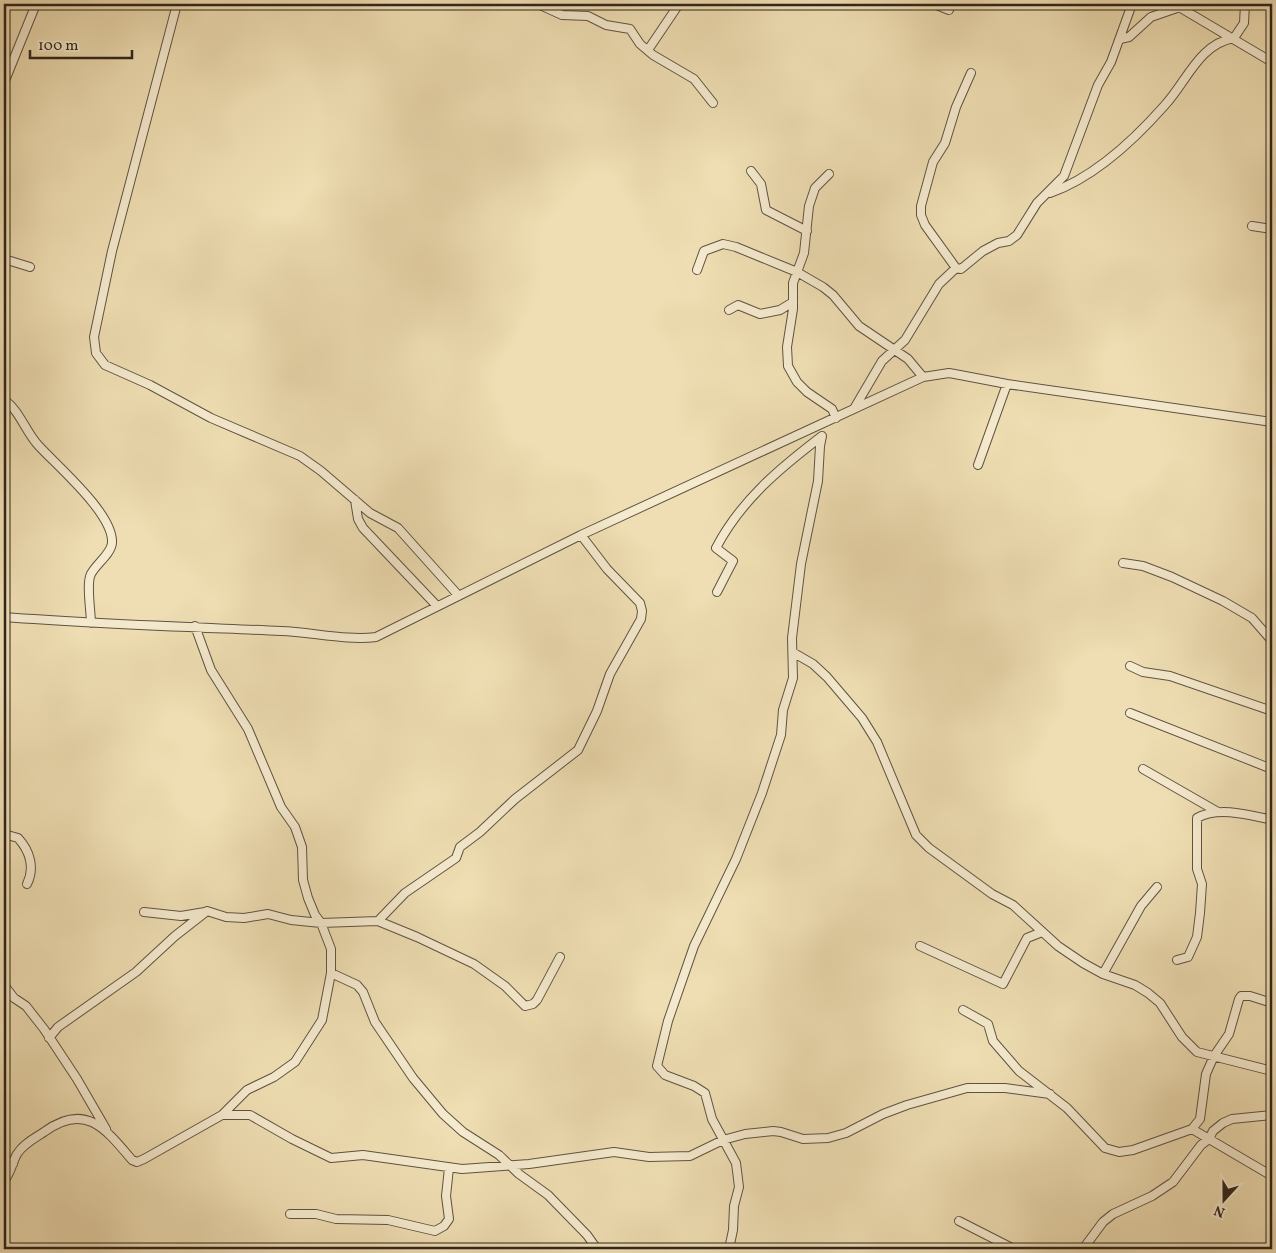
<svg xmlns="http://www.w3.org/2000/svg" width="1276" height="1253" font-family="Vollkorn,serif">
<rect width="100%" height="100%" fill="#efdeb3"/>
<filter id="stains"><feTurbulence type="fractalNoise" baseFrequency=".004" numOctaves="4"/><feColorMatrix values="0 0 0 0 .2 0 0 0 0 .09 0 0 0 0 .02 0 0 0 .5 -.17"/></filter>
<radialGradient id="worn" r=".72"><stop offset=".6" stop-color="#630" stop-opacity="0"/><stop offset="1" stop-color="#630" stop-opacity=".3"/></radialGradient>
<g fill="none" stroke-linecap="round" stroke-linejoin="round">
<g stroke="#5f5342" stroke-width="10">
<path id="street" d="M 177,4 L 112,251 L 94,337 L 96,353 L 105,365 L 150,385 L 211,418 L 300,456 L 321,471 L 370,513 L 398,528 L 458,595
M 538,4 L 562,15 L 588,16 L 606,25 L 630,29 L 640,44 L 653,55 L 694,79 L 713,103
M 934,4 L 949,10
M 1174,4 L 1272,62
M 1120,39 L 1129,37 L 1151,17 L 1180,7
M 648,50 L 679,4
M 4,83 L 36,4
M 751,171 L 761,184 L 766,210 L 807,231
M 829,174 L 815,188 L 809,206 L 804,253 L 793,283 L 793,309 L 787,347 L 788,366 L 797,382 L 807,392 L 832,409 L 836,418
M 1050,193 C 1093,178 1135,139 1165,105 C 1187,81 1199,44 1234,38 L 1244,23 L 1245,4
M 1252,226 L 1272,229
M 4,259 L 30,267
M 956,268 L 925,225 L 921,215 L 921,206 L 933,162 L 945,143 L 956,107 L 971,73
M 697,270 L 704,251 L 723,244 L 736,247 L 797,272 L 823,287 L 833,295 L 859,326 L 908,359 L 923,377
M 729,310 L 738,305 L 760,314 L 780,310 L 793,302
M 4,400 C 18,408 26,432 38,445 C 57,466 114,514 112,543 C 111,554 96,564 91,574 C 86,583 91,612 91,623
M 855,407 L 882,361 L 905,340 L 939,284 L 956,268 L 961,269 L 983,251 L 998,243 L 1009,241 L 1017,235 L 1037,203 L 1064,176 L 1098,85 L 1111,62 L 1132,4
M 978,465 L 1007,384
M 355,500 L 358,519 L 363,528 L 437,606
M 1123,563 L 1143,566 L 1172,577 L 1223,601 L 1252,618 L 1272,641
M 717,592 L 733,561 L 716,548 C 741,500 780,468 822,436 L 820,446 L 818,481 L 801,564 L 792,638 L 793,678 L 783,710 L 781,735 L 762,793 L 736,859 L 694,946 L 668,1021 L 657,1066 L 665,1075 L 694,1086 L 705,1093 L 712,1119 L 736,1163 L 739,1187 L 734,1206 L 733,1230 L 729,1249
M 4,617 C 96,624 189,627 281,631 C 311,632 348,641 376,637 L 581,535 L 923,377 L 949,373 L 960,375 L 1007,384 L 1272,422
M 794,653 L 813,664 L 827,677 L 862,718 L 877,742 L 916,835 L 929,848 L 992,894 L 1013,905 L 1058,946 L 1083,963 L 1103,974 L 1135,985 L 1148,993 L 1160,1003 L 1182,1037 L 1197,1052 L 1272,1071
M 1130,666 L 1143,672 L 1170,676 L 1272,711
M 1130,713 L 1272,769
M 1143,769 L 1218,812
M 4,834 L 18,838 C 30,851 35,868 27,884
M 144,912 L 181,916 L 205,912
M 378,921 L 405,893 L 456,858 L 460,847 L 480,832 L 515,799 L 578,750 L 597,711 L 610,674 L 641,619 L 642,611 L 640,603 L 607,569 L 581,535
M 920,946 L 1003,984 L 1027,938 L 1042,932
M 1177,960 L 1188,957 L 1197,937 L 1200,913 L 1202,884 L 1197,869 L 1197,818 C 1219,806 1249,815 1272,820
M 331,973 L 357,985 L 363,992 L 375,1022 L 413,1078 L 443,1114 L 463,1132 L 499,1155 L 519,1174 L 548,1195 L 587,1235 L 597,1249
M 1103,974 L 1141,906 L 1157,887
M 4,985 L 14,998 L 26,1006 L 44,1029 L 77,1079 L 106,1129
M 963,1010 L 988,1024 L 993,1041 L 1019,1071 L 1067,1108 L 1105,1148 L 1119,1152 L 1133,1150 L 1192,1129 L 1200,1119 L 1206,1074 L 1214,1056 L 1229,1034 L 1239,999 L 1241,996 L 1250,996 L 1272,1003
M 49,1038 L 58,1027 L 136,972 L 175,936 L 207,911 L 226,917 L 244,918 L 268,914 L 291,920 L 321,923 L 378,921 L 417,937 L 474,964 L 505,986 L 525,1006 L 533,1004 L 537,1000 L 560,957
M 222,1115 L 250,1115 L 292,1139 L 331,1158 L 363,1155 L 462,1169 L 529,1164 L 614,1152 L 649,1157 L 690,1156 L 723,1140 L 745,1134 L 773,1131 L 781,1132 L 803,1139 L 828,1138 L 846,1133 L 883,1114 L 907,1105 L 967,1088 L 1005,1088 L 1050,1094
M 1192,1129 L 1272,1176
M 4,1159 L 13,1164
M 4,1181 C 11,1173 12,1163 17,1154 C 23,1144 35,1138 44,1132 C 85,1102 105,1128 132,1160 L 137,1162 L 144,1159 L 222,1115 L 247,1090 L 274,1077 L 295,1062 L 322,1020 L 331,973 L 331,949 L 321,923 L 315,915 L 308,898 L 303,880 L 302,847 L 295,827 L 281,807 L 248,729 L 211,670 L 195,626
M 290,1214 L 316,1214 L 336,1219 L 388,1220 L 435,1231 L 444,1226 L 449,1219 L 446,1196 L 449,1168
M 959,1221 L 1014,1249
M 1083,1249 L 1103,1222 L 1113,1214 L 1152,1196 L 1173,1182 L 1201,1145 L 1209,1139 L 1213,1131 L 1223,1123 L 1232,1119 L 1272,1115"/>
</g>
<use href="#street" stroke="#f5eace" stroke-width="8"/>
</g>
<rect width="1276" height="1253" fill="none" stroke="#efdeb3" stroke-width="20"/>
<rect x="5" y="5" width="1266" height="1243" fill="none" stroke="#2f251d" stroke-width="2.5"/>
<rect x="10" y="10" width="1256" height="1233" fill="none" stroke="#2f251d"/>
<g transform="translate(1224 1200) rotate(201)" stroke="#f5eace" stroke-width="4" paint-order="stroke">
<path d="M0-4L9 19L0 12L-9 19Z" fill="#2f251d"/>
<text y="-8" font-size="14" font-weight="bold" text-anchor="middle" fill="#2f251d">N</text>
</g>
<path d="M30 50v8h102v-8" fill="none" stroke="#2f251d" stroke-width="2.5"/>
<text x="38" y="50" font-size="15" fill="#2f251d" stroke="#f5eace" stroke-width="4" paint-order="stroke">100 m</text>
<rect width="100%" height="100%" filter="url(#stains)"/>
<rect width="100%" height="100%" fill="url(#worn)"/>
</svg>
